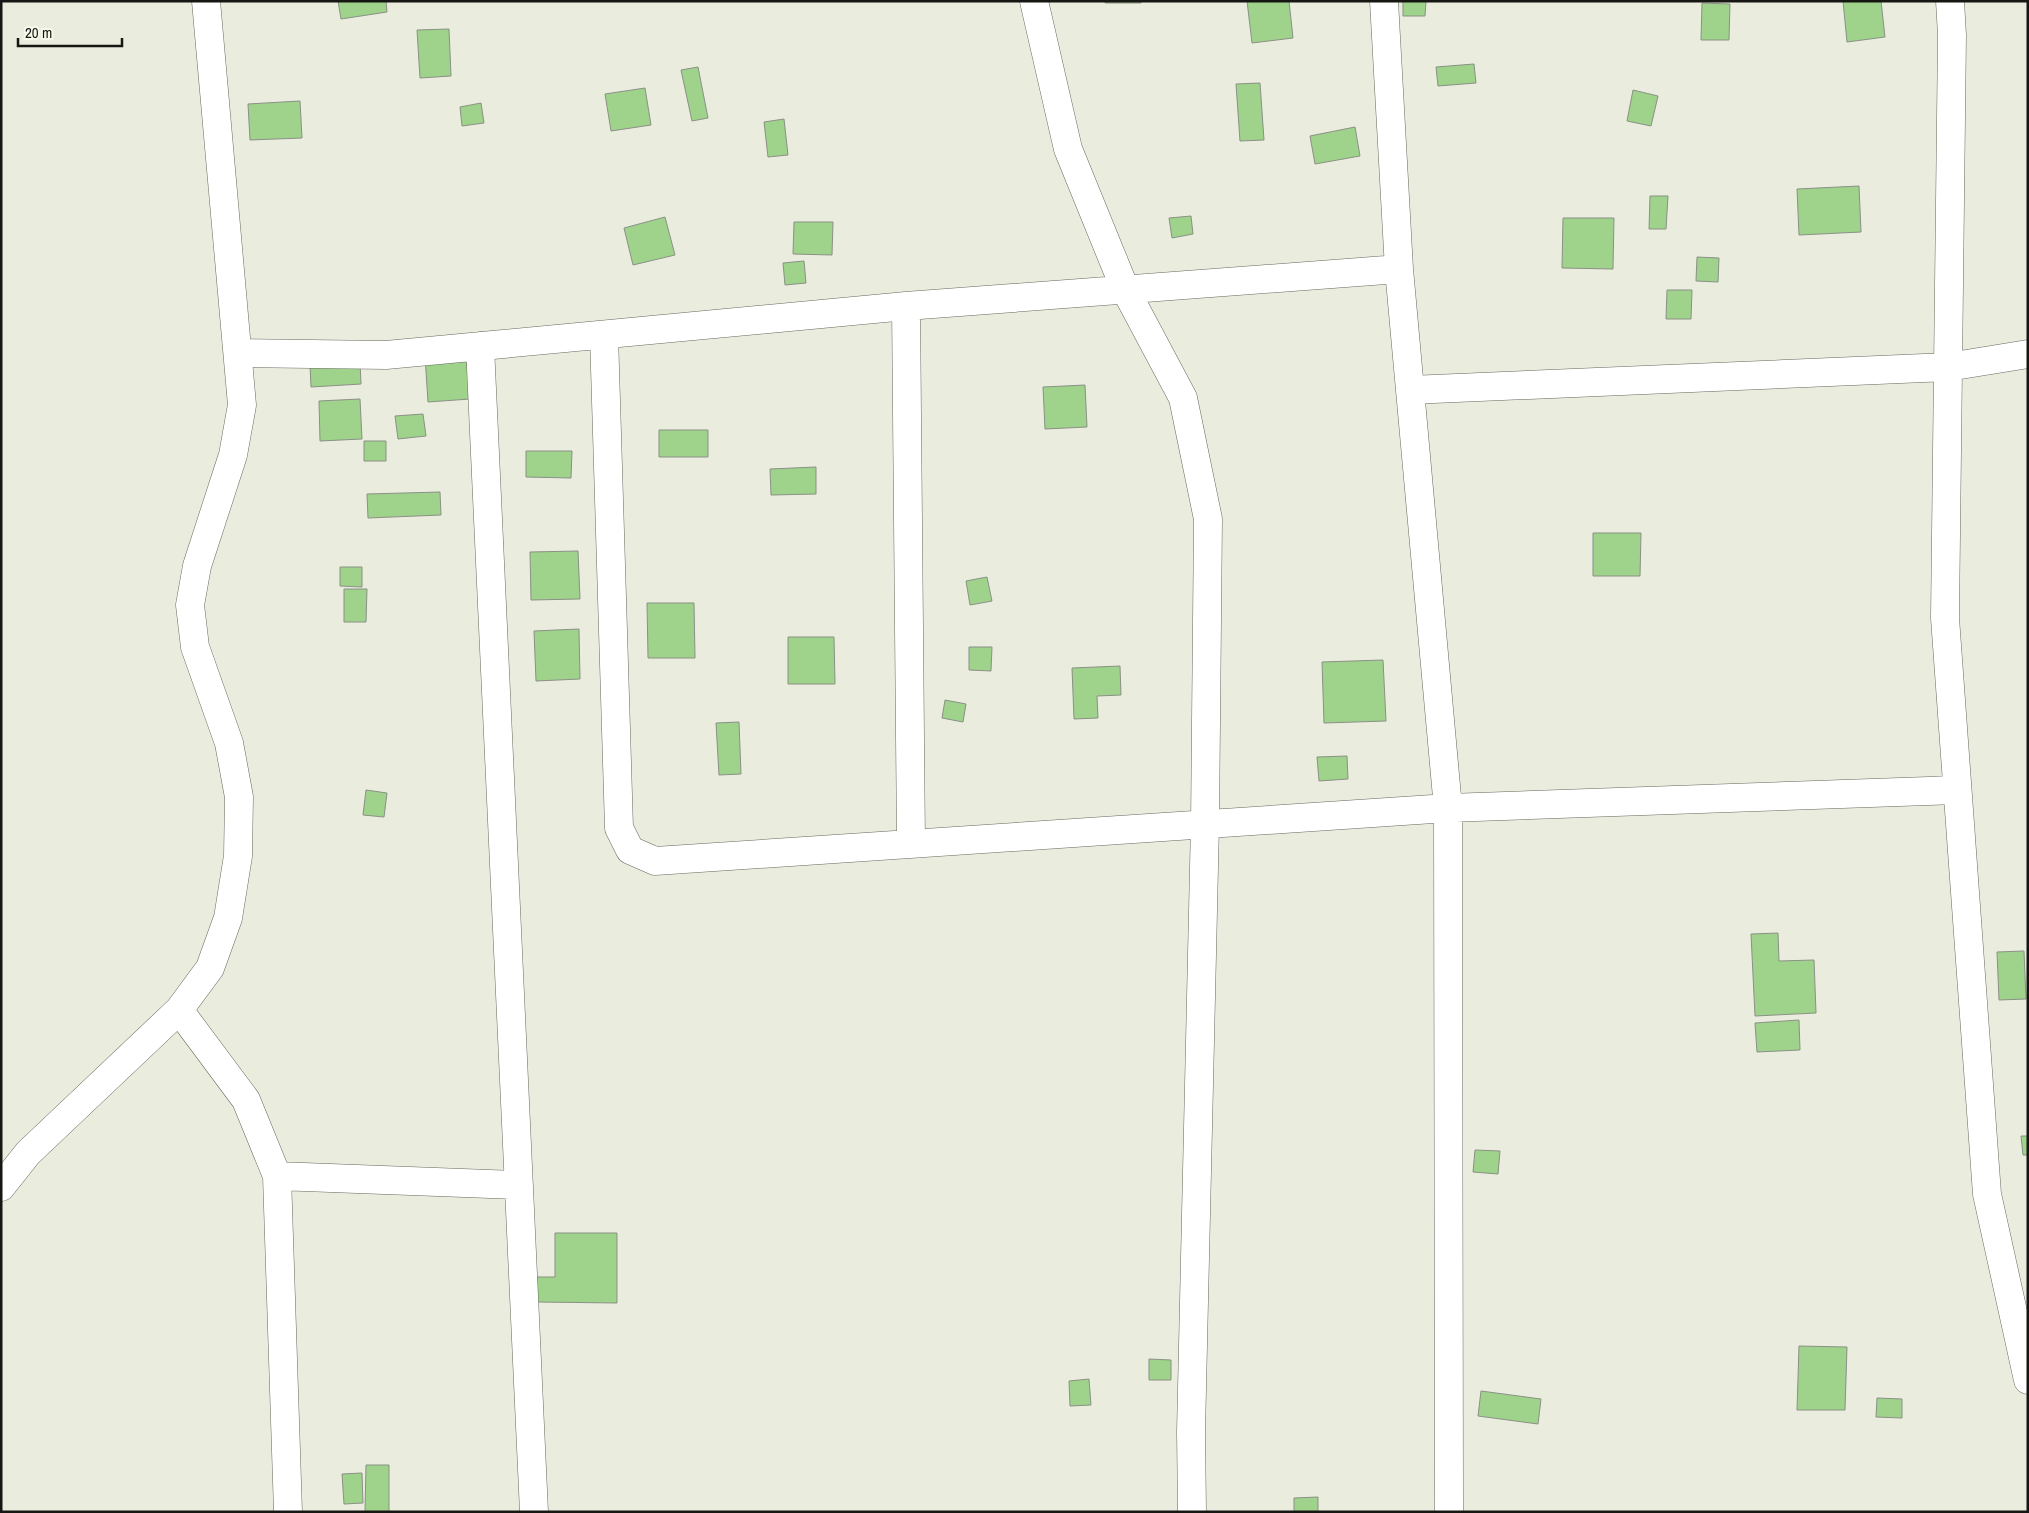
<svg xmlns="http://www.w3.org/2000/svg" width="2029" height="1513" font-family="'Archivo Narrow',sans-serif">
<rect width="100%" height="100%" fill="#eaecde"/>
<path fill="#9fd28a" stroke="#8a9186" d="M 338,1 L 386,1 L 387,12 L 341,19 Z
M 1105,1 L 1141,1 L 1141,3 L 1105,3 Z
M 1247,1 L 1289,1 L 1293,38 L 1252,43 Z
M 1403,1 L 1426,1 L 1425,16 L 1403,16 Z
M 1843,1 L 1881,1 L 1885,37 L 1847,42 Z
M 1702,3 L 1730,4 L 1729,40 L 1701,40 Z
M 449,29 L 451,76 L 420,78 L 417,30 Z
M 1474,64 L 1476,83 L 1438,86 L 1436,67 Z
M 698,67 L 708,118 L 692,121 L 681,70 Z
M 1260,83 L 1264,140 L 1240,141 L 1236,84 Z
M 645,88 L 651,125 L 611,131 L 605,94 Z
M 1633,90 L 1658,96 L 1651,126 L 1627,121 Z
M 300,101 L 302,138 L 250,140 L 248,104 Z
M 481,103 L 484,123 L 462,126 L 460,107 Z
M 784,119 L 788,155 L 768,157 L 764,122 Z
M 1355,127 L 1360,156 L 1315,164 L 1310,136 Z
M 1859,186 L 1861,232 L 1799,235 L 1797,189 Z
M 1650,196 L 1668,196 L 1666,229 L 1649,229 Z
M 1191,216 L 1193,234 L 1172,238 L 1169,218 Z
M 665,217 L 675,255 L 633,265 L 624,228 Z
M 1563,218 L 1614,218 L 1613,269 L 1562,268 Z
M 794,222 L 833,222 L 832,255 L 793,254 Z
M 1697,257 L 1719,258 L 1718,282 L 1696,281 Z
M 804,261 L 806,283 L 785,285 L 783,263 Z
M 1667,290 L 1692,290 L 1691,319 L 1666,319 Z
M 466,353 L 470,399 L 428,402 L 425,356 Z
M 360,362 L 361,384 L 311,387 L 310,365 Z
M 1085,385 L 1087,427 L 1045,429 L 1043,387 Z
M 360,399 L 362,439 L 320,441 L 319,401 Z
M 423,414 L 426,436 L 398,439 L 395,416 Z
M 659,430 L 708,430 L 708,457 L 659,457 Z
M 364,441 L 386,441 L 386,461 L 364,461 Z
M 526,451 L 572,451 L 571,478 L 526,477 Z
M 816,467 L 816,494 L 771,495 L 770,469 Z
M 440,492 L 441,515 L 368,518 L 367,494 Z
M 1593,533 L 1641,533 L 1640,576 L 1593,576 Z
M 578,551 L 580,599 L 531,600 L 530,552 Z
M 340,567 L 362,567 L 362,587 L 340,586 Z
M 987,577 L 992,601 L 970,605 L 966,581 Z
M 344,589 L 367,589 L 366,622 L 344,622 Z
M 647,603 L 694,603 L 695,658 L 648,658 Z
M 579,629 L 580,679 L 536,681 L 534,631 Z
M 788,637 L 834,637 L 835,684 L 788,684 Z
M 969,647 L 992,647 L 991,671 L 969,670 Z
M 1383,660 L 1386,721 L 1324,723 L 1322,662 Z
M 1120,666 L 1121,695 L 1097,696 L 1098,718 L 1074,719 L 1072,668 Z
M 945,700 L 966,704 L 963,722 L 942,718 Z
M 739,722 L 741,774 L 719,775 L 716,723 Z
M 1347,756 L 1348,779 L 1319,781 L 1317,757 Z
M 366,790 L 387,793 L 384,817 L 363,815 Z
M 1778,933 L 1779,961 L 1814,960 L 1816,1013 L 1755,1016 L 1751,934 Z
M 2024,951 L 2026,999 L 1999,1000 L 1997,952 Z
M 1799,1020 L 1800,1050 L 1757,1052 L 1755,1023 Z
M 2021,1136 L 2028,1136 L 2028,1155 L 2023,1155 Z
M 1475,1150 L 1500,1151 L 1498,1174 L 1473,1172 Z
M 555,1233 L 617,1233 L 617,1303 L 537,1302 L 537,1277 L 555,1277 Z
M 1799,1346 L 1847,1347 L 1845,1410 L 1797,1410 Z
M 1149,1359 L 1171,1360 L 1171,1380 L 1149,1380 Z
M 1089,1379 L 1091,1405 L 1070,1406 L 1069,1381 Z
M 1481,1391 L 1541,1399 L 1538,1424 L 1478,1416 Z
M 1877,1398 L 1902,1399 L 1902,1418 L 1876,1417 Z
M 366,1465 L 389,1465 L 389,1512 L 365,1512 Z
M 362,1473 L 363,1503 L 344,1504 L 342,1474 Z
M 1318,1497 L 1318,1512 L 1294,1512 L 1294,1498 Z"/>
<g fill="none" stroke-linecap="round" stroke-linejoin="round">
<g stroke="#67695d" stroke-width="29">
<path id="street" d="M 1034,1 L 1068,149 L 1125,289 L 1183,398 L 1208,519 L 1205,824 L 1191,1432 L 1192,1512
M 1384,1 L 1399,269 L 1448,808 L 1449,1512
M 1950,1 L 1952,35 L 1945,618 L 1987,1194 L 2028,1380
M 906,306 L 911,844
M 604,335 L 619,828 L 630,850 L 655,861 L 1448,808 L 1957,790
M 480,346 L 534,1512
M 238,353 L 386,355 L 906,306 L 1399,269
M 1410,390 L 1948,367 L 2028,354
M 179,1010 L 246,1100 L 277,1176 L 288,1512
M 277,1176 L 519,1185
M 1,1187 L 28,1153 L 179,1010 L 210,968 L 228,918 L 238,856 L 239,797 L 229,743 L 195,647 L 190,605 L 197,566 L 233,455 L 242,405 L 206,1"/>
</g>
<use href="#street" stroke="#fff" stroke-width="28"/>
</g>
<rect width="2029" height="1513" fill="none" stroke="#161712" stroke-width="5"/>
<path d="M18 38v8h104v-8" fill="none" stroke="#161712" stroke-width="2.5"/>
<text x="25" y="38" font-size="15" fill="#161712" stroke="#f7f9eb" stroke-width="4" paint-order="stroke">20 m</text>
</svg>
